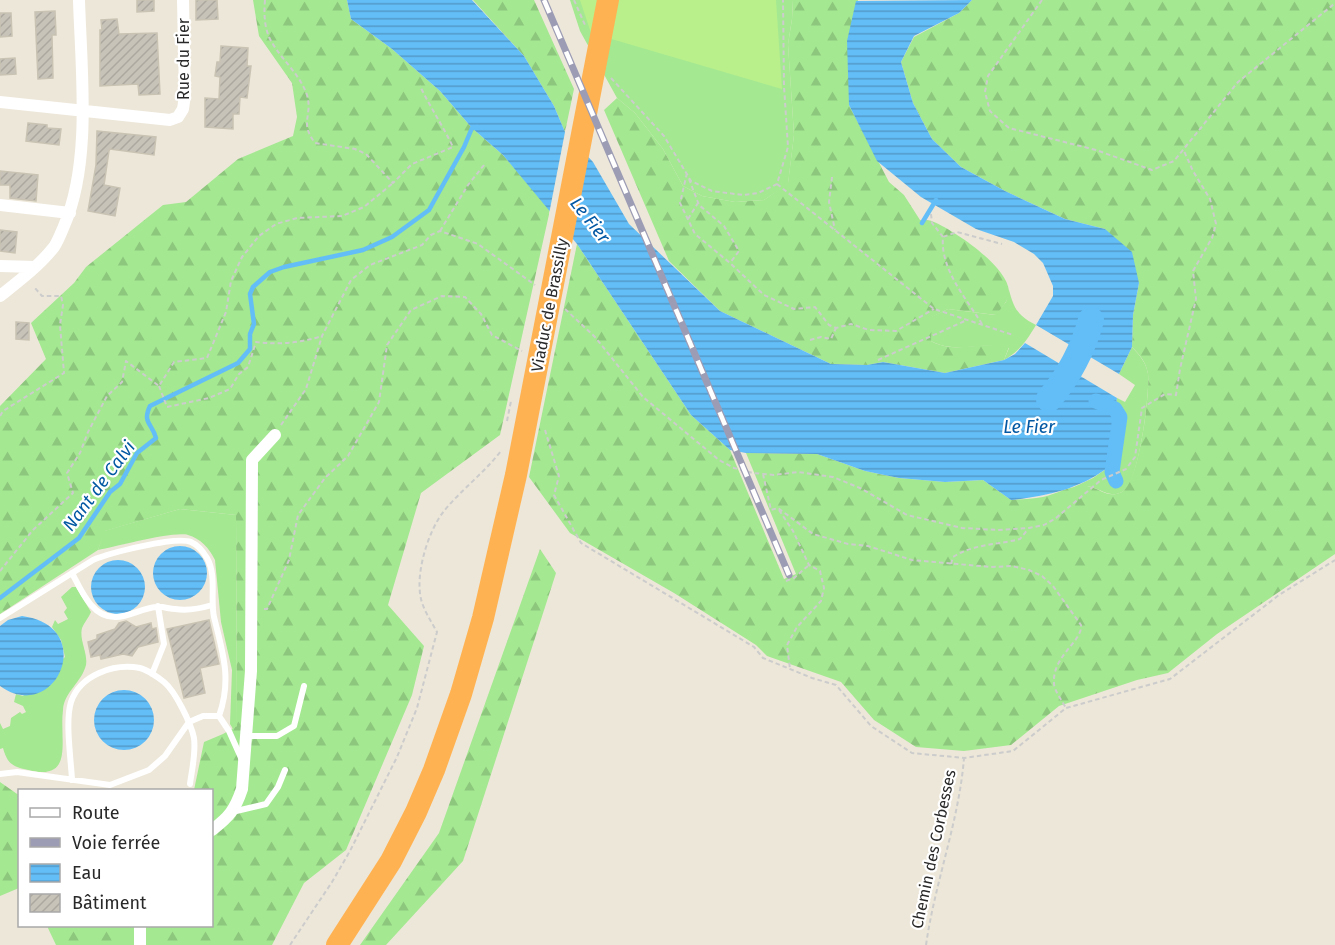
<svg xmlns="http://www.w3.org/2000/svg" width="1335" height="945" font-family="'Fira Sans',sans-serif">
<defs>
<pattern id="forest-firs" width="22" height="20" patternUnits="userSpaceOnUse" patternTransform="scale(1.5)"><rect width="22" height="20" fill="#a4e891"/><path d="M5 1l3.5 6h-7zM16 11l3.5 6h-7z" fill="#8dc77d"/></pattern>
<pattern id="water-rules" width="6" height="5" patternUnits="userSpaceOnUse" patternTransform="scale(1.5)"><rect width="6" height="5" fill="#63bef8"/><path d="M0 2.5h6" fill="none" stroke="#529ac9"/></pattern>
<pattern id="building-hatch" width="6" height="6" patternUnits="userSpaceOnUse" patternTransform="scale(1.5)"><rect width="6" height="6" fill="#c8c3b9"/><path d="M-1 1l2-2M0 6l6-6M5 7l2-2" fill="none" stroke="#aca89f"/></pattern>
</defs>
<rect width="100%" height="100%" fill="#ede7d9"/>
<path fill="#a4e891" d="M 570,0 L 793,0 L 792,19 L 788,44 L 794,135 L 788,184 L 764,200 L 735,202 L 702,196 L 683,186 L 663,149 L 635,113 L 617,98 L 580,31 Z
M 1009,290 C 1014,309 1018,316 1036,325 C 1027,340 1020,351 1004,360 L 1009,348 C 984,340 957,355 931,341 L 931,317 L 948,309 L 995,315 L 1006,302 Z
M 1132,347 C 1140,356 1146,362 1148,374 C 1150,393 1139,479 1125,490 C 1110,501 1100,487 1086,486 C 1082,486 1076,487 1072,488 L 1093,478 L 1106,469 L 1117,398 L 1125,402 L 1135,385 L 1119,374 Z
M 180,509 L 236,515 L 237,726 L 233,729 L 230,724 L 232,670 L 221,622 L 215,560 C 210,549 200,538 188,535 C 172,531 116,547 98,550 L 104,531 Z
M 72,587 L 76,587 L 91,612 C 89,617 84,623 82,628 C 79,640 88,653 86,665 C 82,682 64,692 63,710 C 59,741 76,784 24,769 C 11,766 7,762 3,748 L 0,749 L 0,723 L 3,729 L 10,726 L 11,718 L 20,712 L 22,714 L 26,712 L 23,706 L 14,702 L 16,694 L 23,696 L 65,657 L 61,640 L 52,627 L 55,620 L 58,624 L 68,619 L 64,612 L 67,608 L 61,597 Z"/>
<path fill="url(#forest-firs)" d="M 253,0 L 347,0 L 351,19 L 392,49 L 440,91 L 472,128 L 503,155 L 550,210 L 500,435 L 421,493 L 388,605 L 424,646 L 412,695 L 346,850 L 304,883 L 272,945 L 56,945 L 47,926 L 212,926 L 212,790 L 194,790 L 204,742 L 223,734 L 237,726 L 236,515 L 180,509 L 105,531 L 98,550 L 0,614 L 0,406 L 46,359 L 31,323 L 74,283 L 86,267 L 163,205 L 186,202 L 238,159 L 293,136 L 297,117 L 292,83 L 259,36 Z
M 473,0 L 534,0 L 574,89 L 565,132 L 554,106 L 524,56 Z
M 793,0 L 858,0 L 849,105 L 889,182 L 904,195 L 920,220 C 925,220 930,220 934,222 C 955,231 1007,266 1009,291 C 1009,301 1001,308 996,315 L 948,309 L 932,317 L 931,341 C 956,355 984,340 1009,347 L 1004,360 L 945,373 L 883,362 L 867,365 L 831,364 L 720,311 L 669,261 L 604,110 L 617,98 L 635,113 L 663,149 L 683,186 L 702,196 L 735,202 L 764,200 L 788,183 L 794,135 L 788,44 L 792,19 Z
M 972,0 L 1335,0 L 1335,554 L 1217,634 L 1168,673 L 1137,680 L 1059,706 L 1011,745 L 964,751 L 916,747 L 874,720 L 841,682 L 767,656 L 756,645 L 674,593 L 570,533 L 529,477 L 577,244 L 691,415 L 730,450 L 784,579 L 796,574 L 746,453 L 817,454 L 865,471 L 899,478 L 945,482 L 983,480 L 1011,500 C 1022,499 1032,499 1043,497 C 1057,494 1073,484 1087,486 C 1100,488 1107,499 1122,492 C 1139,483 1150,394 1148,374 C 1146,362 1140,355 1132,347 L 1133,315 L 1139,283 L 1105,229 L 1065,219 L 1005,191 L 961,167 L 932,139 L 913,103 L 901,62 L 914,37 L 959,13 Z
M 540,549 L 556,573 L 463,861 L 386,945 L 360,945 L 439,833 Z
M 0,782 L 20,796 L 19,888 L 0,896 Z"/>
<path fill="#b9f08c" d="M 580,0 L 776,0 L 782,89 L 591,33 Z"/>
<path fill="url(#water-rules)" d="M 347,0 L 472,0 L 524,56 L 554,106 L 565,132 L 593,162 L 629,224 L 720,311 L 831,364 L 867,365 L 883,362 L 945,373 L 1004,360 L 1015,354 L 1025,343 L 1117,398 L 1106,469 C 1076,490 1047,496 1011,500 L 983,480 L 945,482 L 899,478 L 865,471 L 817,454 L 746,453 L 730,450 L 691,415 L 577,244 L 503,155 L 472,128 L 440,91 L 392,49 L 351,19 Z
M 972,0 L 959,13 L 914,36 L 901,62 L 913,103 L 932,139 L 961,167 L 1005,191 L 1065,219 L 1105,229 L 1132,252 L 1139,283 L 1133,315 L 1132,347 L 1119,374 L 1036,325 L 1053,296 L 1053,286 L 1043,263 L 1034,254 L 1014,242 L 976,229 L 921,197 L 877,161 L 849,105 L 847,41 L 856,1 Z
M153 573a27 27 0 1 1 54 0a27 27 0 1 1-54 0Z
M91 587a27 27 0 1 1 54 0a27 27 0 1 1-54 0Z
M 22,616 C 99,626 56,726 0,686 L 0,626 L 8,620 Z
M94 720a30 30 0 1 1 60 0a30 30 0 1 1-60 0Z"/>
<path fill="#ede7d9" d="M 566,127 L 589,152 L 571,242 L 549,214 Z"/>
<g fill="none" stroke-linecap="round" stroke-linejoin="round">
<path stroke="#63bef8" stroke-width="4.5" d="M 922,223 L 936,200
M 0,598 L 79,538 L 110,492 L 120,484 L 137,453 L 156,438 C 152,423 142,423 150,406 L 238,363 L 250,349 L 250,334 L 254,324 L 250,294 L 253,287 L 270,272 L 284,267 L 363,250 L 392,237 L 429,210 L 464,147 L 472,128 L 477,127"/>
<path stroke="#63bef8" stroke-width="15" d="M 1096,401 L 1115,409 L 1120,417 L 1112,472 L 1116,481"/>
<path stroke="#63bef8" stroke-width="26" d="M 1049,399 C 1068,378 1084,347 1091,320"/>
</g>
<path fill="url(#building-hatch)" stroke="#c8c3b3" stroke-width="1.5" d="M 137,0 L 154,0 L 154,11 L 137,12 Z
M 196,0 L 217,0 L 218,19 L 196,20 Z
M 55,11 L 56,35 L 52,35 L 53,78 L 38,79 L 35,12 Z
M 0,13 L 11,13 L 12,36 L 0,37 Z
M 117,19 L 119,34 L 157,33 L 160,94 L 139,95 L 138,84 L 100,86 L 100,30 L 102,30 L 101,20 Z
M 221,46 L 248,48 L 247,66 L 251,66 L 247,98 L 240,97 L 239,114 L 233,114 L 233,129 L 205,127 L 205,98 L 219,99 L 220,77 L 215,76 L 217,62 L 220,62 Z
M 15,58 L 16,74 L 0,75 L 0,59 Z
M 28,123 L 47,125 L 47,128 L 61,129 L 59,145 L 26,141 Z
M 97,131 L 156,137 L 154,155 L 110,149 L 109,151 L 104,185 L 120,188 L 115,216 L 88,211 L 96,165 Z
M 0,171 L 38,175 L 36,201 L 10,198 L 10,185 L 0,185 Z
M 0,230 L 17,232 L 15,253 L 0,251 Z
M 16,322 L 29,323 L 29,340 L 16,339 Z
M 209,620 L 219,664 L 200,668 L 205,693 L 184,698 L 167,629 Z
M 126,621 L 136,627 L 151,623 L 152,629 L 156,628 L 158,642 L 138,647 L 132,656 L 123,654 L 101,659 L 100,655 L 91,657 L 88,642 L 97,639 L 97,635 L 115,629 L 119,623 Z"/>
<g fill="none" stroke-linecap="round" stroke-linejoin="round">
<path stroke="#ccc" stroke-width="2" stroke-dasharray="4.5 3" stroke-linecap="butt" d="M 265,0 C 264,12 264,25 269,37 C 279,58 299,72 307,95 C 313,116 299,122 315,143 L 355,149 L 366,154 L 393,183 L 412,164 L 453,147 C 443,126 430,107 420,86
M 574,0 L 585,25
M 1042,0 L 988,76 L 985,92 L 990,111 L 1009,128 L 1096,150 L 1152,170 L 1174,161 L 1238,82 L 1334,4
M 611,78 L 664,136 L 691,181 L 712,191 L 743,195 L 758,193 L 777,184 L 788,147 L 784,86 L 783,0
M 687,173 L 680,203 L 695,234 L 730,263 L 764,295 L 794,309 L 815,307 L 829,325 L 836,328 L 851,324 L 869,330 L 896,331 L 934,309
M 832,177 L 829,202 L 835,230
M 689,179 L 699,205 L 724,226 L 739,251 L 730,263
M 777,184 L 934,309 L 1013,335
M 931,214 L 932,223 L 943,237
M 688,219 L 698,203
M 440,231 L 468,185 L 484,165
M 565,309 L 595,337 L 643,397 L 719,460 L 734,468 L 753,473 L 774,475 L 798,472 L 833,477 L 860,488 L 907,515 L 962,528 L 998,530 L 1029,528 L 1044,525 L 1056,518 L 1101,480 L 1126,469 L 1135,457 L 1142,408 L 1165,394 L 1176,395 L 1180,369 L 1196,299 L 1193,271 L 1212,238 L 1216,224 L 1210,199 L 1193,171 L 1184,151
M 982,324 C 966,298 940,269 943,237 L 957,232 L 1002,244
M 810,340 L 821,337 L 831,339 L 836,328
M 878,360 L 967,320
M 159,386 L 167,407 L 209,398 L 230,389 L 239,374 L 248,367 L 256,342 C 280,345 299,343 322,336
M 0,416 L 3,411 L 64,373 L 60,325 L 63,305 L 61,296 L 42,296 L 34,287
M 507,421 L 511,401
M 281,425 L 306,389 L 322,336 L 351,280 L 370,265 L 422,245 L 431,235 L 440,231 L 478,244 L 535,285
M 545,430 L 559,476 L 554,495 L 581,543 L 754,647 L 763,658 L 812,678 L 836,685 L 871,726 L 912,753 L 964,758 L 1013,751 L 1066,708 L 1170,679 L 1279,595 L 1335,560
M 763,474 L 771,510 L 778,508 L 813,534 L 848,544 L 868,546 L 912,560 L 991,567 L 1012,566 L 1029,570 L 1042,576 L 1053,586 L 1081,625 C 1083,641 1052,656 1054,683 C 1054,690 1062,701 1066,708
M 779,510 L 793,531 L 809,565 L 820,571 L 824,588 L 821,601 L 797,627 L 787,645 L 790,669
M 951,564 L 953,557 C 973,544 997,545 1020,539 L 1028,529
M 0,571 L 33,530 L 73,493 L 67,473 L 80,453 L 88,432 L 107,396 L 122,382 L 126,361 L 159,386 L 174,362 L 207,358 L 226,312 L 231,281 L 242,257 L 259,236 L 276,224 L 297,218 L 342,216 L 364,207 L 393,183
M 786,581 L 794,578 L 809,565
M 264,609 L 267,609 L 289,560 L 298,515 L 325,478 L 348,456 L 379,402 L 387,345 L 411,310 L 442,296 L 465,297 L 481,314 L 492,335 L 522,351
M 290,945 L 332,882 L 350,851 L 397,757 L 417,708 L 437,632 C 431,621 424,611 421,599 C 415,574 428,531 444,511 C 461,490 484,473 501,451
M 926,945 C 935,882 959,821 964,758"/>
<path stroke="#fff" stroke-width="6" d="M 72,573 C 81,590 92,618 116,617 C 129,617 143,608 156,607 C 163,606 169,609 175,609 C 188,611 199,609 212,605
M 0,618 L 93,560 C 109,553 176,536 191,542 C 198,545 204,553 207,558 C 217,576 210,598 214,617 C 223,653 232,680 219,716
M 152,674 L 164,644 L 158,606
M 246,736 L 277,736 L 294,726 L 304,686
M 0,774 L 17,772 L 110,785 L 149,770 L 165,756 L 189,722 L 203,716 L 219,716 L 229,731 L 242,760
M 72,780 C 71,759 65,721 71,702 C 80,675 114,663 140,668 C 147,670 158,677 164,682 C 175,691 191,723 194,738 C 196,753 192,769 190,784
M 232,812 L 266,804 L 278,787 L 285,770"/>
<path stroke="#fff" stroke-width="12" d="M 0,102 L 170,120 L 178,117 L 183,109 L 185,95 L 183,0
M 0,205 L 70,213
M 0,266 L 35,267
M 0,296 C 19,281 39,266 54,247 C 58,241 61,233 64,226 C 92,162 81,69 79,0
M 212,830 C 229,817 235,810 242,789 L 251,671 L 252,460 L 275,435
M 140,945 L 140,926"/>
<path stroke="#ffb252" stroke-width="22" d="M 337,945 L 391,861 L 416,812 L 434,770 L 461,694 L 483,618 L 516,475 L 608,0"/>
<g stroke="#9c9cb5" stroke-width="7">
<path id="rail" d="M 544,0 L 789,575"/>
</g>
<use href="#rail" stroke="#fff" stroke-width="4.5" stroke-dasharray="14" stroke-linecap="butt"/>
</g>
<g text-anchor="middle" stroke-width="4.5" stroke-linejoin="round" paint-order="stroke">
<g font-size="16" fill="#292929" stroke="#fff">
<text transform="translate(183 59) rotate(-90)" y="6">Rue du Fier</text>
<text transform="translate(549 305) rotate(-79)" y="6">Viaduc de Brassilly</text>
<text transform="translate(933 849) rotate(-78)" y="6">Chemin des Corbesses</text>
</g>
<g font-size="18" font-style="italic" fill="#0358a3" stroke="#fff">
<text transform="translate(590 220) rotate(52)" y="6">Le Fier</text>
<text x="1029" y="433">Le Fier</text>
<text transform="translate(99 486) rotate(-53)" y="6">Nant de Calvi</text>
</g>
</g>
<rect x="18" y="789" width="195" height="138" fill="#ffffff" stroke="#a9a9a9" stroke-width="1.5"/>
<rect x="30" y="808" width="30" height="9" fill="#ffffff" stroke="#a9a9a9" stroke-width="1.5"/>
<text x="72" y="819" font-size="18" fill="#292929">Route</text>
<rect x="30" y="838" width="30" height="9" fill="#9c9cb5" stroke="#a9a9a9" stroke-width="1.5"/>
<text x="72" y="849" font-size="18" fill="#292929">Voie ferrée</text>
<rect x="30" y="864" width="30" height="18" fill="url(#water-rules)" stroke="#a9a9a9" stroke-width="1.5"/>
<text x="72" y="879" font-size="18" fill="#292929">Eau</text>
<rect x="30" y="894" width="30" height="18" fill="url(#building-hatch)" stroke="#a9a9a9" stroke-width="1.5"/>
<text x="72" y="909" font-size="18" fill="#292929">Bâtiment</text>
</svg>
